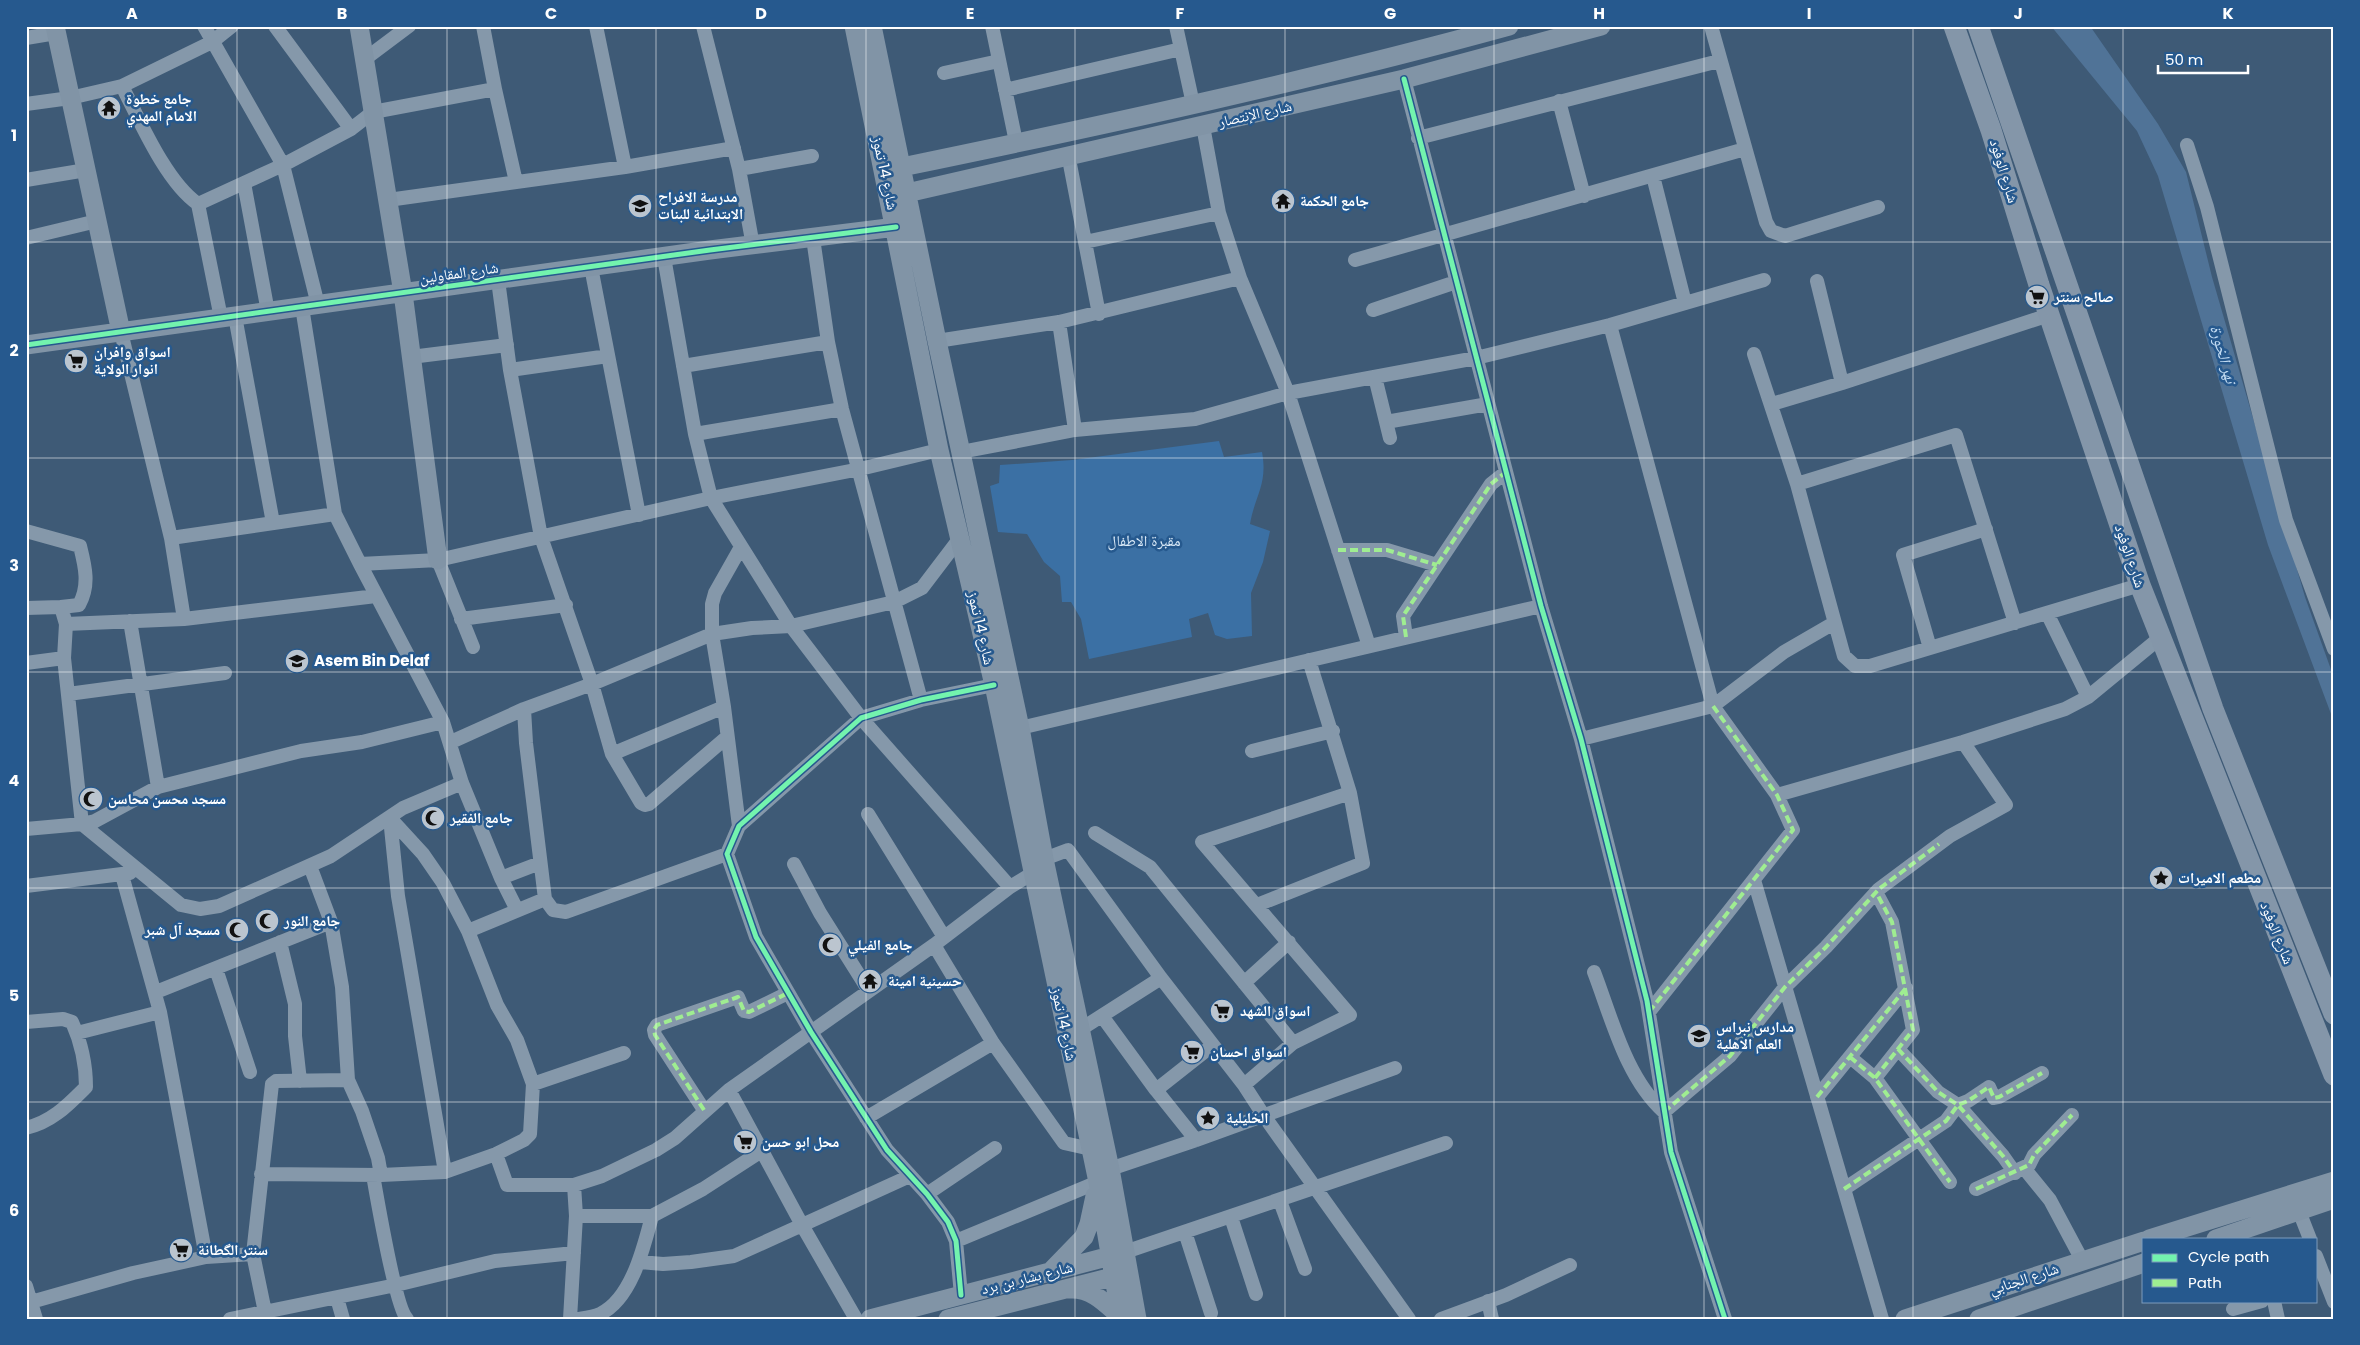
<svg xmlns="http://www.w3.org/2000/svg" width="2360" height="1345" font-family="Poppins,'Noto Naskh Arabic',sans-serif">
<rect width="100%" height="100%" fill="#3e5a76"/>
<path fill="#3b70a4" d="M 1219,441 L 1224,457 L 1262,452 C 1268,484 1255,495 1250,524 L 1270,531 L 1263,562 L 1251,593 L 1252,636 L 1227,639 L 1215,635 L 1208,613 L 1189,619 L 1192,637 L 1089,659 L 1081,619 L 1071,602 L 1062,602 L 1060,576 L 1044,562 L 1027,534 L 998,532 L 990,486 L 999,483 L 1000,465 L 1072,460 Z"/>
<path fill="#507397" d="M 2051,26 L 2090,26 L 2158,124 L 2186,172 L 2212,277 L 2305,597 L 2334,678 L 2334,722 L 2268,545 L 2158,176 L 2137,131 Z"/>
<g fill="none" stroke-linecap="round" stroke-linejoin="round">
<path stroke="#8598aa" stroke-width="14" d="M 204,26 L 283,165 L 318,305
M 275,26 L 351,129
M 483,26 L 495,89 L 516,182
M 596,26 L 625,167
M 703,26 L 739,169 L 753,246
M 992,26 L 1016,142
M 1176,26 L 1193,104
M 1711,26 L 1766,222 L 1771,231 L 1785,236 L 1878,207
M 26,38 L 56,33
M 365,59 L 409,26
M 944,73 L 999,61
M 1404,79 L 1541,606 L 1581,739 L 1647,1001 L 1671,1152 L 1725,1319
M 122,86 C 140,121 166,182 198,204
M 1005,90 L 1181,49
M 1559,101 L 1584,196
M 26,104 L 70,98 L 122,86 L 212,42 L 232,26
M 1203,126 L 1219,213 L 1240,278 L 1288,393 L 1369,646
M 1418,138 L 1719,61
M 2187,145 L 2207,207 L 2286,520 L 2334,649
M 1068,154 L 1099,314
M 739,169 L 812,156
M 1653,176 L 1685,303
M 26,180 L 86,170
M 244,183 L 268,312
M 388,200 L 625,167 L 734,148
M 26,238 L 97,221
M 813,238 L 828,342 L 842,409 L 921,700
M 1085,242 L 1219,213
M 664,257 L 695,434 L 711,498 L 791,626 L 861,718 L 1010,887
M 1355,260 L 1745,149
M 591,267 L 639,515
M 498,280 L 510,370 L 541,537 L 592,684 L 612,754 L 641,803 L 645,805 L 649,804 L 727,737
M 1817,281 L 1842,383
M 302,307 L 335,514 L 360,564 L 443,722 L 462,783 L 501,878 L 517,910
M 1373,310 L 1456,282
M 235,316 L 273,523
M 221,318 L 198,204 L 283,165 L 351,129 L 373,112 L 495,89
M 1059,322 L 1075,430
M 1610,325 L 1713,706 L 1777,795 L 1793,830 L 1649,1012
M 121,332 L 171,538 L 184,619
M 937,341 L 1059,322 L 1240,278
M 1754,354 L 1797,484 L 1842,649 L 1844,656 L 1855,666 L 1870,666 L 2140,585
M 411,357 L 507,345
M 683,366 L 828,342
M 510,370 L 608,356
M 1375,377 L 1390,438
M 1772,404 L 1842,383 L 2049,315
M 1386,422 L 1488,404
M 695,434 L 842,409
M 961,452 L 1075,430 L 1195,419 L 1288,393 L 1476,358 L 1610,325 L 1764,280
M 1797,484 L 1956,435 L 2015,623
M 26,531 L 80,546 C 85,566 90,585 79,605 L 61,607
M 171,538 L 335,514
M 1338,550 L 1387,550 L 1437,565
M 438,560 L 473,647
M 360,564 L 438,560 L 711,498 L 860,469 L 939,450
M 26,608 L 61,607 L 66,624 L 64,658 L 82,824 L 181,905 L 200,909 L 219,906 L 331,856 L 403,808 L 462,783
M 2047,613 L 2088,697
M 461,619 L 566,605
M 130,621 L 158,787
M 66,624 L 184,619 L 376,596
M 1406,637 L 1403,616 L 1491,484 L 1506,472
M 1930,648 L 1903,555 L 1986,529
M 26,663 L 64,658
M 68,694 L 225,673
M 524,709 L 526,743 L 545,899 L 553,910 L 566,912 L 727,854
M 1020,728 L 1541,606
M 1581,739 L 1713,706 L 1784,652 L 1834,623
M 451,742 L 524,709 L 592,684 L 712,634 L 752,628 L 791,626 L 894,602 L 922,588 L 960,538
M 1252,751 L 1333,731
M 612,754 L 724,707
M 1777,795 L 1963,742 L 2065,709 L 2088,697 L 2161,637
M 868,814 L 944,937
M 390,818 L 398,896 L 445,1172
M 739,826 L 724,707 L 712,634 L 712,604 L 715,593 L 741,547
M 26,829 L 82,824 L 95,821 L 158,787 L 301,751 L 362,742 L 443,722
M 1095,833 L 1150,867 L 1293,1043
M 1044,859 L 1068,850 L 1161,978 L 1244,1085 L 1264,1116 L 1409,1319
M 794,864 L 820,913 L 869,991
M 310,866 L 331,922 L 342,987 L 348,1080 L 362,1111 L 378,1158 L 381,1175
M 122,875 L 160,1012 L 206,1257
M 501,878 L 540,863
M 1754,880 L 1882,1319
M 26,886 L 130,873
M 1257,905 L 1363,863 L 1350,793 L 1309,660
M 468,931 L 545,899
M 280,942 L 295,1004 L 295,1036 L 300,1081
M 934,945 L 993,1043 L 1064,1143 L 1091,1149
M 216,969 L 250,1072
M 1594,972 C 1612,1019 1626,1078 1664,1112 L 1730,1056 L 1785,987 L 1826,947 L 1879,889 L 1950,836 L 2006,805 L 1963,742
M 1244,983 L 1289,942
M 156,992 L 331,922
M 1102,1016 L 1156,1090
M 26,1022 L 63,1019 L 72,1022 C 81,1042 86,1065 86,1087 C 68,1105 52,1122 26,1128
M 1081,1029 L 1161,978
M 77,1033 L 160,1012
M 1898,1049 L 1938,1092 L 1958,1105 L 2003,1156 L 2015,1173
M 1850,1057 L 1875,1078 L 1950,1182
M 1875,1078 L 1913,1030 L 1892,922 L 1876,892
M 533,1084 L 624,1053
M 1244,1085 L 1293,1043 L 1350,1015 L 1202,842 L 1350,793
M 729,1090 L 802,1225 L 856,1319
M 1817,1097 L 1906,988
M 704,1110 L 655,1035 L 654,1030 L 657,1025 L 738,997 L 744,1011 L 749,1012 L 788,993
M 866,1118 L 993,1043
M 1196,1140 L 1156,1090 L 1213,1045
M 496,1154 L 507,1185 L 574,1185 L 602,1176 L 656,1150 L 675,1138 L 729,1090 L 934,945 L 1010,887 L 1033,873
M 2024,1168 L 2050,1200 L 2082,1260
M 1110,1169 L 1196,1140 L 1395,1068
M 261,1174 L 381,1175 L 445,1172 L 496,1154 L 524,1140 L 530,1134 L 533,1084 L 517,1040 L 497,1005 L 468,931 L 443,883 L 423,854 L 390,818
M 373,1175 C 377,1198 396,1308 407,1319
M 1844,1189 L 1946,1121 L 1958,1105 L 1968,1101 L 1989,1087 L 1994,1098 L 1999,1097 L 2042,1073
M 1976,1189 L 2029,1165 L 2034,1155 L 2072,1115
M 927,1194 L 995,1148
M 1280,1201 L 1305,1269
M 2299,1211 L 2310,1239
M 576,1216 L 652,1216 L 703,1189 L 763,1150
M 1231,1217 L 1256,1294
M 1185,1232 L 1211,1313
M 956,1241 L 1098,1182
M 1125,1252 L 1446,1143
M 2316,1256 L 2334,1302
M 640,1262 L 663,1264 L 691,1262 L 734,1256 L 910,1176
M 26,1286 L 36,1319
M 961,1295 L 956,1241 L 948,1222 L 927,1194 L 887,1150 L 811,1032 L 756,937 L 727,854 L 739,826 L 861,718 L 921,700 L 994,685
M 337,1298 L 343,1319
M 1488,1301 L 1492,1319
M 2274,1301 L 2278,1319
M 31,1302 L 133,1273 L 206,1257 L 253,1254
M 2233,1309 L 2262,1301
M 265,1312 L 253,1254 L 272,1084 L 276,1081 L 348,1080
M 230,1319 L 396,1285 L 495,1261 L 574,1253
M 570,1319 L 576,1216 L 574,1185
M 578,1319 C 585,1318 594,1317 600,1314 C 632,1299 644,1246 652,1216
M 1441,1319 L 1506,1295 L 1570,1265"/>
<path stroke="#8194a6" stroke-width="19" d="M 55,26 L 121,332
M 359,26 L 403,293 L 438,560
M 854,26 L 939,450 L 994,685 L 1098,1182 L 1121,1319
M 872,26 L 937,341 L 1020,728 L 1044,859 L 1110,1169 L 1137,1319
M 902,167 C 1105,125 1309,81 1509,26
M 907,193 L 1404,79 L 1601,26
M 26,345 L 710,250 L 896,227
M 2149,1239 L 2334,1181
M 2216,1239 L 2334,1199
M 1051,1271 L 1084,1237 L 1089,1224 L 1095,1196
M 1072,1289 C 1093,1289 1106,1304 1121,1317
M 870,1319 L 1122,1253
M 948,1319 L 1124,1274
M 1905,1319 L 2144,1241
M 1979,1319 L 2144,1263"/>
<path stroke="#8496a9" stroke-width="21" d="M 1954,26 L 1991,130 L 2039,285 L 2140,585 L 2334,1075
M 1978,26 L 2213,709 L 2334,1014"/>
<path stroke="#9fed91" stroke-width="4" stroke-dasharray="8 4" stroke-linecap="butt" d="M 1338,550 L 1387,550 L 1437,565
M 1406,637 L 1403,616 L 1491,484 L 1506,472
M 1649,1012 L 1793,830 L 1777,795 L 1713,706
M 1898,1049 L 1938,1092 L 1958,1105 L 2003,1156 L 2015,1173
M 1850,1057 L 1875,1078 L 1950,1182
M 1875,1078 L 1913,1030 L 1892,922 L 1876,892
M 1817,1097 L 1906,988
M 704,1110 L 655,1035 L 654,1030 L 657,1025 L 738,997 L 744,1011 L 749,1012 L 788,993
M 1664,1112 L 1730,1056 L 1785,987 L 1826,947 L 1879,889 L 1939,844
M 1844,1189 L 1946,1121 L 1958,1105 L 1968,1101 L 1989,1087 L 1994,1098 L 1999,1097 L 2042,1073
M 1976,1189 L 2029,1165 L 2034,1155 L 2072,1115"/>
<g stroke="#26598e" stroke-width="8">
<path id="cycleway" d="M 1404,79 L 1541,606 L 1581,739 L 1647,1001 L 1671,1152 L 1725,1319
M 26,345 L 710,250 L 896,227
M 961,1295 L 956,1241 L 948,1222 L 927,1194 L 887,1150 L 811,1032 L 756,937 L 727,854 L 739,826 L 861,718 L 921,700 L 994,685"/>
</g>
<use href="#cycleway" stroke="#73f3ae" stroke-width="5"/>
</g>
<path fill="none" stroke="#fff" stroke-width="1" stroke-opacity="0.55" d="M 237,26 L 237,1319M 447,26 L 447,1319M 656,26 L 656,1319M 866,26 L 866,1319M 1075,26 L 1075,1319M 1285,26 L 1285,1319M 1494,26 L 1494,1319M 1704,26 L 1704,1319M 1913,26 L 1913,1319M 2123,26 L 2123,1319M 26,242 L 2334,242M 26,458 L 2334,458M 26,672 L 2334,672M 26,888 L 2334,888M 26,1102 L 2334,1102"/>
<defs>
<g id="temple-disc" transform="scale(1.25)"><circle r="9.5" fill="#bbc5cf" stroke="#26598e"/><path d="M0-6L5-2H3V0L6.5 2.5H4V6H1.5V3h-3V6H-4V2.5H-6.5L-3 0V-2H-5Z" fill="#111"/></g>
<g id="school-disc" transform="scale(1.25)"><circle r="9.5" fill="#bbc5cf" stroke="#26598e"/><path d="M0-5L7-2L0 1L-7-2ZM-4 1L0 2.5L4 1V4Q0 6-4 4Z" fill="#111"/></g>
<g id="supermarket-disc" transform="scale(1.25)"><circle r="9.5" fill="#bbc5cf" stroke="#26598e"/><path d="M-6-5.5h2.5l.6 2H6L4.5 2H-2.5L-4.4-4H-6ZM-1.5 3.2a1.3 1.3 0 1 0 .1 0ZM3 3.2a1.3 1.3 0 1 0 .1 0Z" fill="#111"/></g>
<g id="mosque-disc" transform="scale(1.25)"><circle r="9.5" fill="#bbc5cf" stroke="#26598e"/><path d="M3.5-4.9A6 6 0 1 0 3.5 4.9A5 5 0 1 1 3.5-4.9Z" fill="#111"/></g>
<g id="sight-disc" transform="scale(1.25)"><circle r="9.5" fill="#bbc5cf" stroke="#26598e"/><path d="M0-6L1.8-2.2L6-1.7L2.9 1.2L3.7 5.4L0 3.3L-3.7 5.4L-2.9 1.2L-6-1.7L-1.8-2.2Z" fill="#111"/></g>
</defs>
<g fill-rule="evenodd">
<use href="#temple-disc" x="109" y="108"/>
<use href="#temple-disc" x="1283" y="201"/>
<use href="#school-disc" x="640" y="206"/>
<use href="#supermarket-disc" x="2037" y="297"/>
<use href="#supermarket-disc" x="76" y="361"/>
<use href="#school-disc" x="297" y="661"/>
<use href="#mosque-disc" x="91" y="799"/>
<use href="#mosque-disc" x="433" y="818"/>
<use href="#sight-disc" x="2161" y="878"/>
<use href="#mosque-disc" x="267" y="921"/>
<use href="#mosque-disc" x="237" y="930"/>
<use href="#mosque-disc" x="830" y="945"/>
<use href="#temple-disc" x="870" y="981"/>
<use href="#supermarket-disc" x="1222" y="1011"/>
<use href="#school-disc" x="1699" y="1036"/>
<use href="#supermarket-disc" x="1192" y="1052"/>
<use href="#sight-disc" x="1208" y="1118"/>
<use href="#supermarket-disc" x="745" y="1142"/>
<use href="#supermarket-disc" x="181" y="1250"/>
</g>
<g text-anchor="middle" stroke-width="5" stroke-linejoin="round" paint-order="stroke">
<g font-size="15" font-weight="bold" fill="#fff" stroke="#26598e" text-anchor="start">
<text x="126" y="104">جامع خطوة<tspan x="126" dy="17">الامام المهدي</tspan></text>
<text x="658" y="202">مدرسة اﻻفراح<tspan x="658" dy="17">اﻻبتدائية للبنات</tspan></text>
<text x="1300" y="206">جامع الحكمة</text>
<text x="2054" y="302">صالح سنتر</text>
<text x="94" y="357">اسواق وافران<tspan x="94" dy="17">انوار الولاية</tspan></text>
<text x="314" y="666">Asem Bin Delaf</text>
<text x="108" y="804">مسجد محسن محاسن</text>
<text x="450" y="823">جامع الفقير</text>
<text x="2178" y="883">مطعم الاميرات</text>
<text x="284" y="926">جامع النور</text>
<text x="220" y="935" text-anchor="end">مسجد آل شبر</text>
<text x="848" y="950">جامع الفيلي</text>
<text x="888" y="986">حسينية امينة</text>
<text x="1240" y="1016">اسواق الشهد</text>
<text x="1716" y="1032">مدارس نبراس<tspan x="1716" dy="17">العلم الاهلية</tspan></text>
<text x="1210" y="1057">اسواق احسان</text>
<text x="1226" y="1123">الخليلية</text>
<text x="762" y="1147">محل ابو حسن</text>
<text x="198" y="1255">سنتر الگطانة</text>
</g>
<g font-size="15" fill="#fff" stroke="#26598e">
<text transform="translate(1255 114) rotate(-13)" y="5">شارع الإنتصار</text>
<text transform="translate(2004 171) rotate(73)" y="5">شارع الوفود</text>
<text transform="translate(885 173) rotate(78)" y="5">شارع 14 تموز</text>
<text transform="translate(459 273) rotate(-8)" y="5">شارع المقاولين</text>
<text transform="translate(2130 556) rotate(71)" y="5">شارع الوفود</text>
<text transform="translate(981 628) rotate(77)" y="5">شارع 14 تموز</text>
<text transform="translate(2277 933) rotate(68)" y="5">شارع الوفود</text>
<text transform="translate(1064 1024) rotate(78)" y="5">شارع 14 تموز</text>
<text transform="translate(1027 1278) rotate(-14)" y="5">شارع بشار بن برد</text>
<text transform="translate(2024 1279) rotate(-18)" y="5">شارع الجنابي</text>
</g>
<g font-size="15" fill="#daeaf8" stroke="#26598e">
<text x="1144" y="546">مقبرة الاطفال</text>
</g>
<g font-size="16" font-style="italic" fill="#c2dbf2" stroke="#26598e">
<text transform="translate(2224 354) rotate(74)" y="6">نهر الخورة</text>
</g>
</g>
<rect width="2360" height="1345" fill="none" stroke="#26598e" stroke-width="55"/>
<rect x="2142" y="1238" width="175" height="65" fill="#26598e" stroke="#7d9bbb"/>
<rect x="2152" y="1254" width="25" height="8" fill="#73f3ae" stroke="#7d9bbb"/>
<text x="2188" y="1262" font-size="15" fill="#ffffff">Cycle path</text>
<rect x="2152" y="1279" width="25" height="8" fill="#9fed91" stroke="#7d9bbb"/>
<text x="2188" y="1288" font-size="15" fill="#ffffff">Path</text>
<path d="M2158 65v8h90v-8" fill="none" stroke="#ffffff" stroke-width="2.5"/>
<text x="2165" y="65" font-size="15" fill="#ffffff" stroke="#26598e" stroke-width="4" paint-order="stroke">50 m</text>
<rect x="28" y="28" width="2304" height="1290" fill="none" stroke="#fff" stroke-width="2"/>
<g font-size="16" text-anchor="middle" font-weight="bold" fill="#fff">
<text x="132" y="19">A</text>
<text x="342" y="19">B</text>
<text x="551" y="19">C</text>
<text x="761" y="19">D</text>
<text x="970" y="19">E</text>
<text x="1180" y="19">F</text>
<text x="1390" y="19">G</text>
<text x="1599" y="19">H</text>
<text x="1809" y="19">I</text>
<text x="2018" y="19">J</text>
<text x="2228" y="19">K</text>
<text x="14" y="141">1</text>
<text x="14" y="356">2</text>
<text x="14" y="571">3</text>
<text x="14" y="786">4</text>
<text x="14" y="1001">5</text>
<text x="14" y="1216">6</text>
</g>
</svg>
